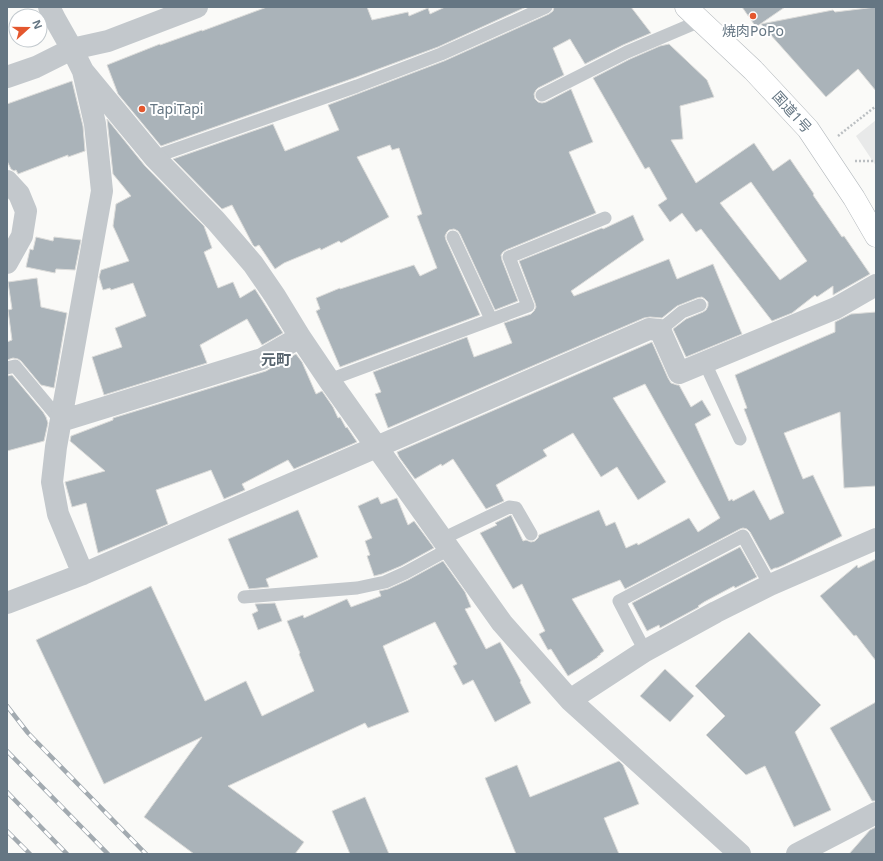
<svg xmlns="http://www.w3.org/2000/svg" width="883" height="861" font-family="'Noto Sans','Noto Sans JP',sans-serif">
<rect width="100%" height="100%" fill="#fafaf8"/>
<path fill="#e8e9e9" d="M 876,120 L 876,166 L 856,136 Z"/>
<path fill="#aab3b9" stroke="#dcdcda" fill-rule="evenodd" d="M 267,7 L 367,7 L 372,20 L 408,12 L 409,16 L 428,8 L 430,14 L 445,7 L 526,7 L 438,47 L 354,78 L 161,146 L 118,94 L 107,65 L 160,44 L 160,45 L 202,30 L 202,31 Z
M 554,7 L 631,7 L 651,33 L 623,45 L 585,64 L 570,39 L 553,48 L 564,75 L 538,88 L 536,90 L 534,94 L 535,99 L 538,102 L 542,103 L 546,102 L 571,89 L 593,142 L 569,152 L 596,213 L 506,250 L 503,252 L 501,255 L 502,260 L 518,301 L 495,310 L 460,234 L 458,231 L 454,229 L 449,230 L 447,232 L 445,236 L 446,240 L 480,315 L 340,367 L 316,311 L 320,309 L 316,298 L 340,288 L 340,289 L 414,265 L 420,276 L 437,268 L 417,216 L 422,214 L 399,148 L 392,150 L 390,145 L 357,157 L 389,217 L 341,243 L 339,241 L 321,250 L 320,248 L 284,263 L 275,269 L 259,245 L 255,247 L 253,245 L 232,205 L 222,209 L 173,159 L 273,124 L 285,151 L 339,130 L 328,105 L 444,61 L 549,14 L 553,11 Z
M 742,7 L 785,7 L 756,27 Z
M 876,7 L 876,91 L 858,69 L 826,97 L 761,24 L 833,10 L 835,12 Z
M 669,44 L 707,80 L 714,97 L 680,106 L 683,139 L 671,140 L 696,183 L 754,143 L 773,171 L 790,159 L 814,194 L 813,195 L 842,237 L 844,236 L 870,274 L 833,295 L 833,286 L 817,297 L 815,295 L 792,313 L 772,321 L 701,229 L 696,232 L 682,213 L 670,222 L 658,205 L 667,199 L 649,167 L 645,169 L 593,78 L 630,59 L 660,46 ZM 751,182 L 807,261 L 780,280 L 720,203 Z
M 72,81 L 83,126 L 85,151 L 68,157 L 68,155 L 18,174 L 16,170 L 14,171 L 11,169 L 7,161 L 7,104 Z
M 107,119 L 145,166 L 204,226 L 212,248 L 204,252 L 218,288 L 233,282 L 240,298 L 255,289 L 283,333 L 262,345 L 247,319 L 200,345 L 207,363 L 104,395 L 92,357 L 122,347 L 115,328 L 146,316 L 133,283 L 111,290 L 110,288 L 103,290 L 99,277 L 101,270 L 129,261 L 113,226 L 116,204 L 131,196 L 113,174 Z
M 633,215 L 644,240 L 571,291 L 574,296 L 669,259 L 677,279 L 713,264 L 742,334 L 686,357 L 673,329 L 686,319 L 703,312 L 706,310 L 708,306 L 708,302 L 705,299 L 702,297 L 697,298 L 677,306 L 662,318 L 650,317 L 644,318 L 388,428 L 375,394 L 381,392 L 373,372 L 467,337 L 474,357 L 512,343 L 504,323 L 531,314 L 534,311 L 536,307 L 535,303 L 519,261 L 602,228 L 603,229 Z
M 36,237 L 53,241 L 54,237 L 81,240 L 75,270 L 56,269 L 55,273 L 26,267 L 30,249 L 33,250 Z
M 37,278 L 41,307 L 67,313 L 54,388 L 41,385 L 21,361 L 18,359 L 13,358 L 7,360 L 7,342 L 12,340 L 8,310 L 12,309 L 8,282 Z
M 876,312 L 876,486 L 844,488 L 840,412 L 784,433 L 803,479 L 813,475 L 842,536 L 784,565 L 777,568 L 775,568 L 771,570 L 750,532 L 747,529 L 743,528 L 740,529 L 625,589 L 620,580 L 572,599 L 604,651 L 600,654 L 601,654 L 597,657 L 598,657 L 568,676 L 551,649 L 548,650 L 539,634 L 545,631 L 522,584 L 513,589 L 480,533 L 497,525 L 495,523 L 511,515 L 523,541 L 526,540 L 531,542 L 535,541 L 538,538 L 539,535 L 599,510 L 606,526 L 615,522 L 626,548 L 637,543 L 638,545 L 689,518 L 698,532 L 720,518 L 645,384 L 613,398 L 666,482 L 638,500 L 617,467 L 601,477 L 573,433 L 543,450 L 547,456 L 496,485 L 504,501 L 486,509 L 453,459 L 442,466 L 441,464 L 415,479 L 399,457 L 397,452 L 652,342 L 668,378 L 671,383 L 677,385 L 679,385 L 691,407 L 702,400 L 711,415 L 695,424 L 729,501 L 732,499 L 733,501 L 754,490 L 770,520 L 784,513 L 744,409 L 747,408 L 735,375 L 835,332 L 835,322 L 851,314 Z
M 296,354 L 302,362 L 316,394 L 322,391 L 333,407 L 338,418 L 340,417 L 346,428 L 347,427 L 357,442 L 294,469 L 288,460 L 242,484 L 245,490 L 224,499 L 211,470 L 156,490 L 168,524 L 98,553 L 86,503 L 72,507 L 65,482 L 105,471 L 70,441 L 71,436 L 113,420 L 113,418 L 266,371 Z
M 12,375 L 43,412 L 46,417 L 48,423 L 44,441 L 7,451 L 7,376 Z
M 378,497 L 381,504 L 397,498 L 408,525 L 414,521 L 434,548 L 401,566 L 382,574 L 374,576 L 367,556 L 370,555 L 365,541 L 372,538 L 358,506 Z
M 298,510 L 318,557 L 266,579 L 269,587 L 249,589 L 228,539 Z
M 740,547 L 757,577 L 735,588 L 734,586 L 704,602 L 698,606 L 699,607 L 660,628 L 659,625 L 647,631 L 632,603 Z
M 876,559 L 876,661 L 856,635 L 854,636 L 820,596 L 857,565 L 858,568 Z
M 443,561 L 465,592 L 471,607 L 465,609 L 486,649 L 500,642 L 521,681 L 520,682 L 531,703 L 495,722 L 473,680 L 463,685 L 453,666 L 457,664 L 435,622 L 383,646 L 409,712 L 368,728 L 365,723 L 228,786 L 304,842 L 295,854 L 194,854 L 144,817 L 202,737 L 104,784 L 36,640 L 151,586 L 205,701 L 246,681 L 262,716 L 314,691 L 299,654 L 300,653 L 287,621 L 303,615 L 304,618 L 347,599 L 351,607 L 381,596 L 379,591 L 388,589 L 408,580 Z
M 275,603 L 282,621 L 258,630 L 252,614 L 258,611 L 255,604 Z
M 749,632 L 821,705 L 795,732 L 831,810 L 794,827 L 765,766 L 746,775 L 706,735 L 725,716 L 695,686 Z
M 665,669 L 694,696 L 670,722 L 640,696 Z
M 876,702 L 876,801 L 872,801 L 830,728 Z
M 619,761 L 623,765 L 639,804 L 604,818 L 619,854 L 516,854 L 485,778 L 517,765 L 530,797 Z
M 365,797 L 389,854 L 350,854 L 332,811 Z
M 876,827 L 876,854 L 849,854 L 870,830 Z"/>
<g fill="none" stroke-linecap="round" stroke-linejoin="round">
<g stroke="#b4b9bd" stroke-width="23">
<path id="trunk" d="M 686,7 L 753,70 L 808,129 L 854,198 L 876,236"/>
</g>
<path stroke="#bbbfc2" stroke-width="2.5" stroke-dasharray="2 2" stroke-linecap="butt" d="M 838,136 L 876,106
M 855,161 L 876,161"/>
<path stroke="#c3c8cc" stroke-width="13" d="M 542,95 L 627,52 L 700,21
M 154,157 L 357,86 L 441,54 L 546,7
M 453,237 L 491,319
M 660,330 L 682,312 L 700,305
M 705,363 L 740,439
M 7,368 L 15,366 L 61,421
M 329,380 L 528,306 L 509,257 L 605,218
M 442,539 L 509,507 L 516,508 L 531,534
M 244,597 L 357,588 L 385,582 L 405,573 L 449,549
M 645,651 L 619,601 L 743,536 L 770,585"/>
<path stroke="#c3c8cc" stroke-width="22" d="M 49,7 L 55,19 L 72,49 L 83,71 L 154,157 L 216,221 L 253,264 L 275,296 L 300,337 L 329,380 L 502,623 L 570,700 L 740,854
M 83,71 L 95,124 L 102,191 L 56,447 L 52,482 L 58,514 L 83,574 L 649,329 L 660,330 L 679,373 L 836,308 L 876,285
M 7,181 L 19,194 L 26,211 L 22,236 L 7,263
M 61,421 L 262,359 L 300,337
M 7,603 L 83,574
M 570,700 L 645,651 L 716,612 L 770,585 L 876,539
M 797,854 L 876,813"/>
<path stroke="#c3c8cc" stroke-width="22" d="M 7,77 L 36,67 L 72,49 L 108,41 L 197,7"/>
<use href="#trunk" stroke="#fff" stroke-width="22"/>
<g stroke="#a2aab0" stroke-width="4.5">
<path id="rail" d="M 7,706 L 28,733 L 146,854
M 7,751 L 108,854
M 7,792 L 67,854
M 7,831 L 30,854"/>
</g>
<use href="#rail" stroke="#fff" stroke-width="3" stroke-dasharray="9" stroke-linecap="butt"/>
</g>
<g fill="#e4572e" stroke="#fff" stroke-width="1.5">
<circle cx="753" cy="16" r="4"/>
<circle cx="142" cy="109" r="4"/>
</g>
<g text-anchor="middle" stroke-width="4" stroke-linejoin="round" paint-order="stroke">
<g font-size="14" fill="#657683" stroke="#fff">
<text x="753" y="36">焼肉PoPo</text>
<text x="150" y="114" text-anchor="start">TapiTapi</text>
</g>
<g font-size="14" fill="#657683" stroke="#fff">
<text transform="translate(792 112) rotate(48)" y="5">国道1号</text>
</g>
<g font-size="15" font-weight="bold" fill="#57646e" stroke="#fff">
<text x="276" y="365">元町</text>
</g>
</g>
<rect width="883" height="861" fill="none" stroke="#657683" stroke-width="16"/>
<g transform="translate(28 28) rotate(69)"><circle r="19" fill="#ffffff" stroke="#c1c8cd"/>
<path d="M0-3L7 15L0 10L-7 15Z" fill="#e4572e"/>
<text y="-6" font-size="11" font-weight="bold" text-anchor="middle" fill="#657683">N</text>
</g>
</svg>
